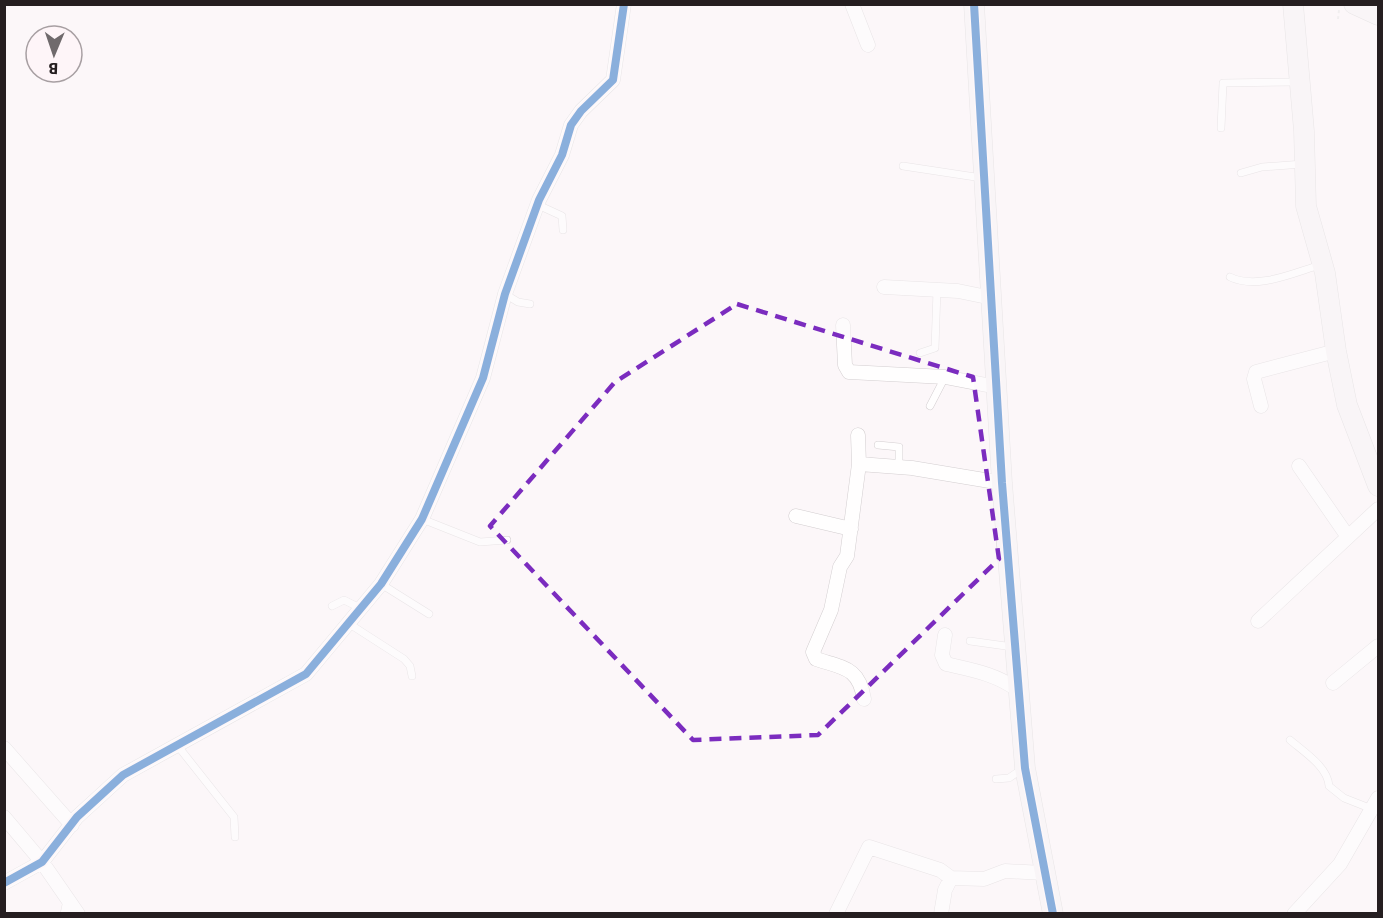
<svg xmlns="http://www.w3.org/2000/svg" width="1383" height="918" font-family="Signika,sans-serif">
<rect width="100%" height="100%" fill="#fcf7f9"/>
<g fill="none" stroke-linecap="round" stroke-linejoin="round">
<g stroke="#d3ced0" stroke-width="8">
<path id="lane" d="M 1221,128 L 1223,83 L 1298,82
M 903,166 L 982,178
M 1241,173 L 1262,167 L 1303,164
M 538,205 L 562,216 L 563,230
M 1230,277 C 1257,290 1293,273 1320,265
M 505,294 L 518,302 L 530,304
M 920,353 L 935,348 L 937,290
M 930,406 L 945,377
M 878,445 L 899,447 L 899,467
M 422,519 L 480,542 L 507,540
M 381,584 L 429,614
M 332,606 L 344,600 L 360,608
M 348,623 L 404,659 L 410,666 L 412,676
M 970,641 L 1013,647
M 1290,740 C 1304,752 1328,767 1329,786 L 1344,798 L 1372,809
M 177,745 L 234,817 L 235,837
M 996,779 L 1009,778 L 1022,769
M 64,914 L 67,900"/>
</g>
<g stroke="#d3ced0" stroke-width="15">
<path id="street" d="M 852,4 L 868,45
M 884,287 L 958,291 L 992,298
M 843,325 L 845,365 L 849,372 L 945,377 L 997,387
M 1261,406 L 1254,379 L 1256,372 L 1336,351
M 858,435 L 859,464
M 1299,466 L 1348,537
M 796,516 L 851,529
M 1258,621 L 1378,509
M 945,635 L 942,655 L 946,664 C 972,670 997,674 1019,691
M 1333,683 L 1378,646
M 864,699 C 859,667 843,668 816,659 L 813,652 L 831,610 L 840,567 L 847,556 L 859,464 L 912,468 L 1002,483
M 4,748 L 72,825
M 4,817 L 42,862 L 78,914
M 4,883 L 42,862 L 77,817 L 123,775 L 306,674 L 381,584 L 422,519 L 483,378 L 505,294 L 539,200 L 562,155 L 571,125 L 581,111 L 613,80 L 624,4
M 836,914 L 869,847 L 940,870 L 951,878
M 941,914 L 945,890 L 951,878 L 984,879 L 1005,871 L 1044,873
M 1294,914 L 1340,864 L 1378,798"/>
</g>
<g stroke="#d3ced0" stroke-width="21">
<path id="secondary" d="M 974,4 L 1002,483 L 1025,768 L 1053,914
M 1293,4 L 1304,131 L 1306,206 L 1325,273 L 1336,351 L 1347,405 L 1378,486
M 1354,4 L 1378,15"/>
</g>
<path stroke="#e4e3e3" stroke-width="2" stroke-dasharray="3 3" stroke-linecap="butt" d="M 1338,19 L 1339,10"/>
<use href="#lane" stroke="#fffefe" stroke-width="7"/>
<use href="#street" stroke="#fffefe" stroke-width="14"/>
<use href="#secondary" stroke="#f5f2f3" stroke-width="20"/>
<g stroke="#fef5f8" stroke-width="11">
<path id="cycleway" d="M 974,4 L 1002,483 L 1025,768 L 1053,914
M 4,883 L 42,862 L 77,817 L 123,775 L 306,674 L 381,584 L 422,519 L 483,378 L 505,294 L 539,200 L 562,155 L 571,125 L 581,111 L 613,80 L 624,4"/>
</g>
<use href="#cycleway" stroke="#0057b8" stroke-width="8"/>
</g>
<path d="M0 0H1383V918H0ZM 737,304 L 973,377 L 999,559 L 818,735 L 693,740 L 490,526 L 615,382 Z" fill="#fcf7f9" fill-opacity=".55" fill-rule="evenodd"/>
<path fill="none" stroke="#7b2cbf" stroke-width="4.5" stroke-dasharray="12 8" stroke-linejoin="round" d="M 737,304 L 973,377 L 999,559 L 818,735 L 693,740 L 490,526 L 615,382 Z"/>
<rect width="1383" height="918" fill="none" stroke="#251e20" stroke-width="12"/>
<g transform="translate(54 54) rotate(182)"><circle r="28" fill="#fef5f8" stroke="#a79fa2" stroke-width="1.5"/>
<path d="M0-4.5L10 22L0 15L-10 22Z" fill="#706a6c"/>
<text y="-9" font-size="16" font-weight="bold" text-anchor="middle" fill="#251e20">B</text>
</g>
</svg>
